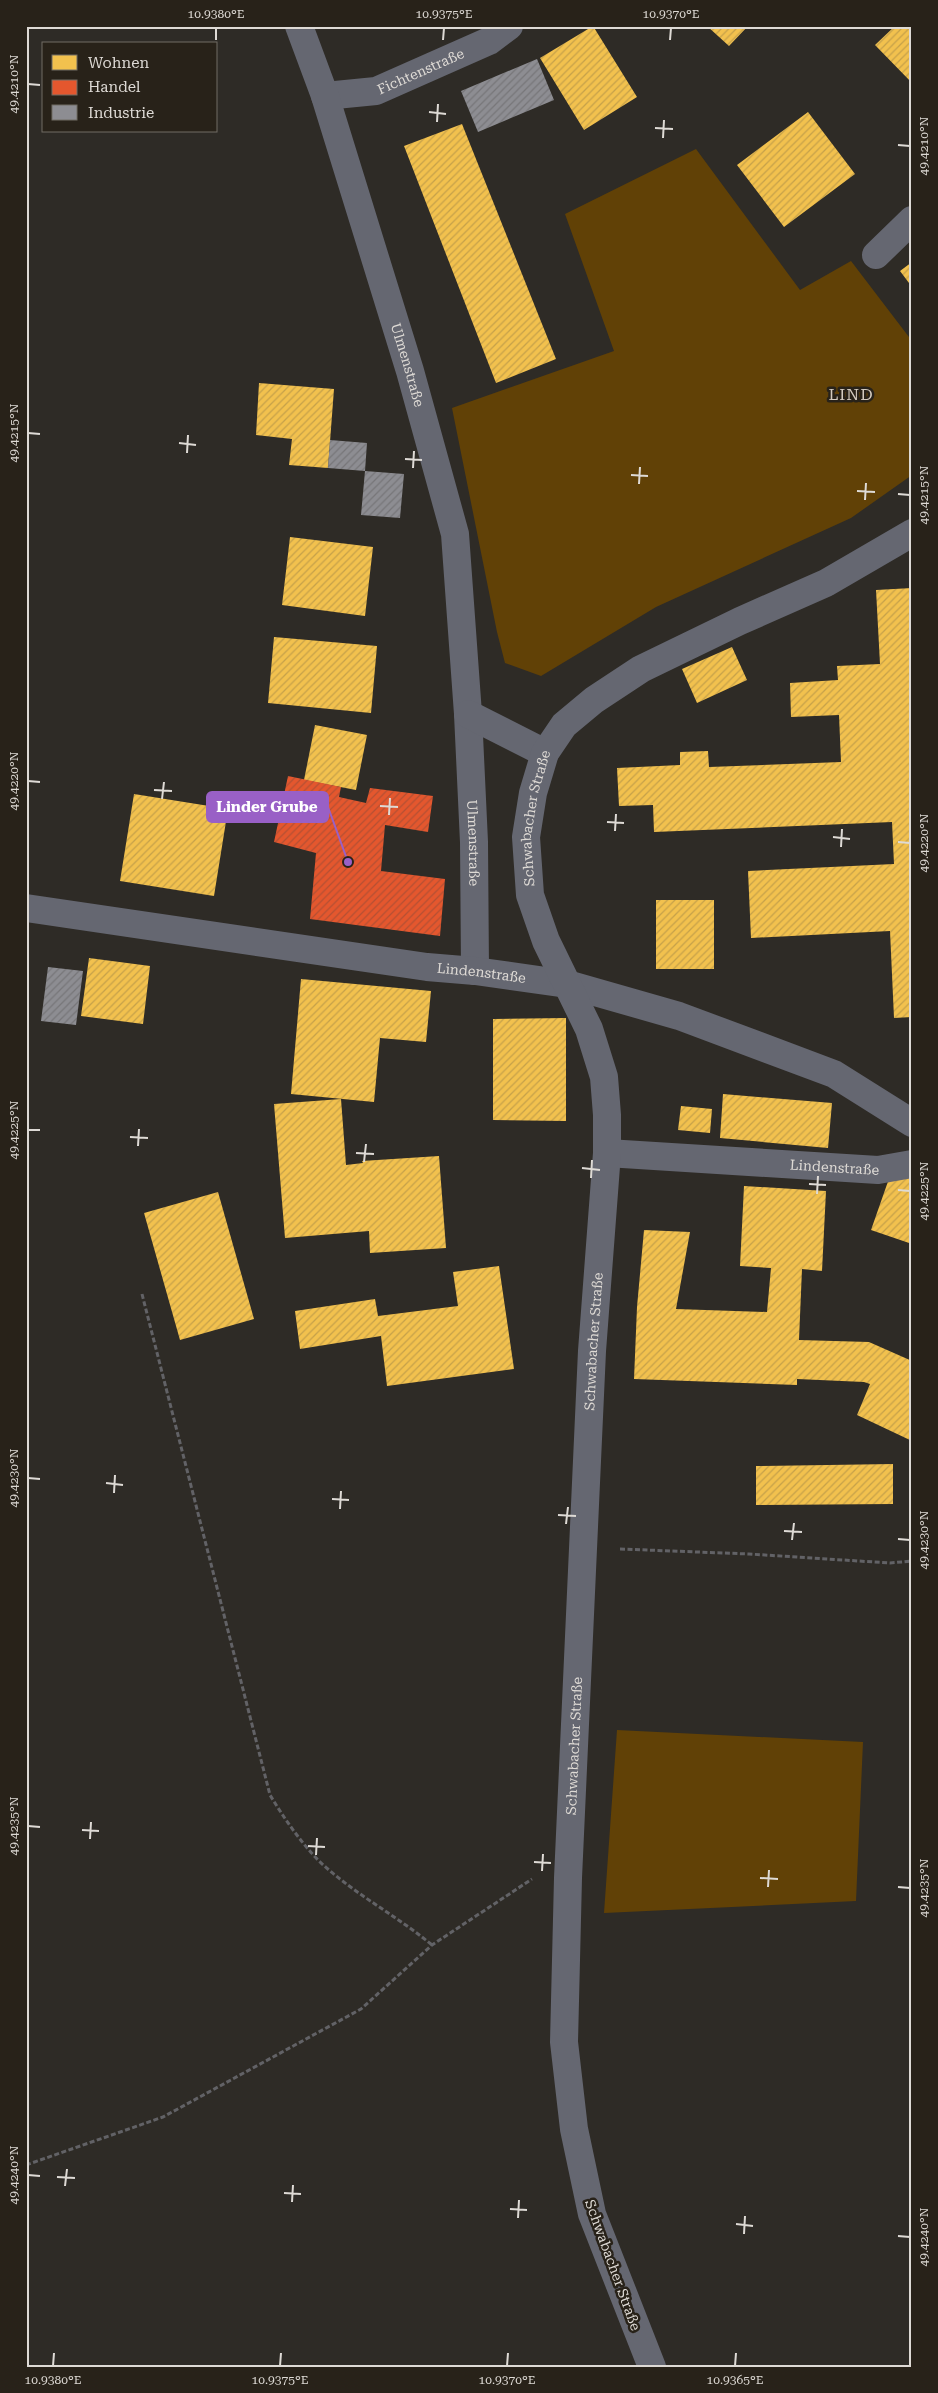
<svg xmlns="http://www.w3.org/2000/svg" width="938" height="2393" font-family="'Roboto Serif',serif">
<defs>
<pattern id="homes-hatch" width="6" height="6" patternUnits="userSpaceOnUse" patternTransform="scale(1.25)"><rect width="6" height="6" fill="#f2c14e"/><path d="M-1 1l2-2M0 6l6-6M5 7l2-2" fill="none" stroke="#c6a14a"/></pattern>
<pattern id="shops-hatch" width="6" height="6" patternUnits="userSpaceOnUse" patternTransform="scale(1.25)"><rect width="6" height="6" fill="#e4572e"/><path d="M-1 1l2-2M0 6l6-6M5 7l2-2" fill="none" stroke="#b45033"/></pattern>
<pattern id="industry-hatch" width="6" height="6" patternUnits="userSpaceOnUse" patternTransform="scale(1.25)"><rect width="6" height="6" fill="#8d8d92"/><path d="M-1 1l2-2M0 6l6-6M5 7l2-2" fill="none" stroke="#777679"/></pattern>
</defs>
<rect width="100%" height="100%" fill="#2e2b26"/>
<path fill="#614106" d="M 696,149 L 800,290 L 851,261 L 912,341 L 912,475 L 851,518 L 656,607 L 541,676 L 505,663 L 497,632 L 452,408 L 614,351 L 565,214 Z
M 617,1730 L 863,1742 L 856,1901 L 604,1913 Z"/>
<path fill="url(#homes-hatch)" d="M 593,26 L 637,97 L 584,130 L 540,58 Z
M 707,26 L 748,26 L 729,46 Z
M 895,26 L 912,26 L 912,83 L 875,45 Z
M 808,112 L 855,174 L 784,227 L 737,165 Z
M 462,124 L 556,359 L 496,383 L 404,146 Z
M 912,262 L 912,287 L 900,271 Z
M 259,383 L 334,389 L 328,468 L 289,465 L 292,439 L 256,435 Z
M 290,537 L 373,547 L 365,616 L 282,605 Z
M 912,588 L 912,1017 L 894,1018 L 890,931 L 751,938 L 748,871 L 894,864 L 892,822 L 654,832 L 653,805 L 619,806 L 617,768 L 680,765 L 680,752 L 708,751 L 709,767 L 841,762 L 839,715 L 791,717 L 790,683 L 838,680 L 837,666 L 880,664 L 876,590 Z
M 274,637 L 377,646 L 371,713 L 268,703 Z
M 732,647 L 747,680 L 697,703 L 682,669 Z
M 315,725 L 367,735 L 356,790 L 304,780 Z
M 134,794 L 228,809 L 214,896 L 120,881 Z
M 656,900 L 714,900 L 714,969 L 656,969 Z
M 89,958 L 150,966 L 143,1024 L 81,1016 Z
M 301,979 L 431,991 L 426,1042 L 380,1038 L 374,1102 L 291,1094 Z
M 566,1018 L 566,1121 L 493,1120 L 493,1019 Z
M 723,1094 L 832,1103 L 828,1148 L 720,1138 Z
M 341,1099 L 346,1165 L 363,1163 L 362,1161 L 439,1156 L 446,1248 L 370,1253 L 369,1231 L 285,1238 L 274,1104 Z
M 681,1106 L 712,1109 L 710,1133 L 678,1130 Z
M 892,1170 L 912,1177 L 912,1244 L 871,1230 Z
M 744,1186 L 826,1191 L 822,1271 L 802,1269 L 799,1340 L 869,1342 L 912,1361 L 912,1441 L 857,1415 L 870,1384 L 864,1382 L 797,1379 L 797,1385 L 634,1379 L 637,1307 L 644,1230 L 690,1232 L 676,1309 L 767,1312 L 771,1268 L 740,1266 Z
M 218,1192 L 254,1319 L 180,1340 L 144,1213 Z
M 499,1266 L 514,1369 L 387,1386 L 381,1336 L 300,1349 L 295,1311 L 375,1299 L 378,1316 L 458,1306 L 453,1272 Z
M 893,1464 L 893,1504 L 756,1505 L 756,1466 Z"/>
<path fill="url(#shops-hatch)" d="M 288,776 L 341,787 L 339,797 L 366,803 L 370,788 L 433,796 L 428,832 L 385,825 L 381,871 L 445,879 L 440,936 L 310,919 L 316,853 L 274,842 Z"/>
<path fill="url(#industry-hatch)" d="M 537,59 L 554,100 L 478,132 L 461,91 Z
M 330,440 L 367,443 L 365,471 L 404,474 L 400,518 L 361,515 L 365,471 L 328,468 Z
M 48,967 L 83,971 L 76,1025 L 41,1021 Z"/>
<g fill="none" stroke-linecap="round" stroke-linejoin="round">
<path stroke="#626266" stroke-width="3" stroke-dasharray="5 2.5" stroke-linecap="butt" d="M 142,1294 L 270,1795 C 284,1818 299,1840 318,1860 C 352,1893 396,1915 432,1945
M 620,1549 L 749,1554 L 890,1563 L 912,1561
M 26,2165 L 163,2117 L 361,2009 L 432,1945 L 532,1879"/>
<g stroke="#656771" stroke-width="28">
<path id="s1" d="M 325,96 L 376,91 L 489,41 L 509,26"/>
<path d="M 876,255 L 912,220"/>
<path id="s2" d="M 607,1153 L 878,1170 L 912,1164"/>
</g>
<g stroke="#656771" stroke-width="28">
<path id="s3" d="M 299,26 L 325,96 L 410,371 L 455,534 L 468,714 L 474,842 L 475,971"/>
<path d="M 468,714 L 545,753"/>
<path id="s4" d="M 26,908 L 427,967 L 475,971 L 567,984 L 679,1016 L 834,1074 L 912,1123"/>
<path id="s5" d="M 652,2367 L 592,2214 L 574,2129 L 564,2042 L 568,1878 L 592,1351 L 607,1153 L 607,1115 L 604,1077 L 589,1029 L 546,941 L 530,895 L 526,837 L 533,793 L 545,753 L 564,725 L 594,700 L 641,669 L 740,621 L 826,583 L 912,533"/>
</g>
</g>
<path fill="none" stroke="#dedad5" stroke-width="2" d="M 216,40 L 216,28M 443,40 L 444,28M 670,40 L 671,28M 28,84 L 40,85M 429,112 L 446,114M 437,122 L 438,104M 655,128 L 673,129M 663,138 L 664,120M 898,145 L 910,146M 28,433 L 40,434M 179,443 L 196,445M 187,453 L 188,435M 405,459 L 422,460M 413,468 L 414,451M 631,475 L 648,476M 639,484 L 640,467M 857,491 L 875,492M 898,494 L 910,495M 865,500 L 866,483M 28,781 L 40,782M 154,790 L 172,791M 162,799 L 164,782M 380,806 L 398,807M 389,815 L 390,798M 607,822 L 624,823M 615,831 L 616,814M 833,837 L 850,839M 898,842 L 910,843M 841,847 L 842,829M 28,1130 L 40,1130M 130,1137 L 148,1138M 138,1146 L 139,1129M 356,1153 L 374,1154M 364,1162 L 366,1144M 582,1168 L 600,1170M 591,1178 L 592,1160M 809,1184 L 826,1185M 898,1190 L 910,1191M 817,1194 L 818,1176M 28,1478 L 40,1479M 106,1483 L 123,1485M 114,1493 L 115,1475M 332,1499 L 349,1500M 340,1509 L 341,1491M 558,1515 L 576,1516M 566,1524 L 568,1507M 784,1531 L 802,1532M 898,1539 L 910,1540M 792,1540 L 794,1523M 28,1826 L 40,1827M 82,1830 L 99,1831M 90,1839 L 91,1822M 308,1846 L 325,1847M 316,1855 L 317,1838M 534,1862 L 551,1863M 542,1871 L 543,1854M 760,1878 L 778,1879M 768,1887 L 769,1870M 898,1887 L 910,1888M 28,2175 L 40,2176M 57,2177 L 75,2178M 65,2186 L 67,2169M 284,2193 L 301,2194M 292,2202 L 293,2185M 510,2209 L 527,2210M 518,2218 L 519,2200M 736,2224 L 753,2226M 744,2234 L 745,2216M 898,2236 L 910,2237M 53,2366 L 54,2353M 280,2366 L 281,2353M 507,2366 L 508,2353M 735,2366 L 736,2353"/>
<g text-anchor="middle" stroke-width="5" stroke-linejoin="round" paint-order="stroke">
<g font-size="14" fill="#dedad5" stroke="#282219">
<text dy="5" stroke="none"><textPath href="#s1" startOffset="100">Fichtenstraße</textPath></text>
<text dy="5" stroke="none"><textPath href="#s3" startOffset="356">Ulmenstraße</textPath></text>
<text dy="5" stroke="none"><textPath href="#s5" startOffset="1580">Schwabacher Straße</textPath></text>
<text dy="5" stroke="none"><textPath href="#s3" startOffset="841">Ulmenstraße</textPath></text>
<text dy="5" stroke="none"><textPath href="#s4" startOffset="460">Lindenstraße</textPath></text>
<text dy="5" stroke="none"><textPath href="#s2" startOffset="228">Lindenstraße</textPath></text>
<text dy="5" stroke="none"><textPath href="#s5" startOffset="1040">Schwabacher Straße</textPath></text>
<text dy="5" stroke="none"><textPath href="#s5" startOffset="635">Schwabacher Straße</textPath></text>
<text transform="translate(613 2265) rotate(70)" y="5">Schwabacher Straße</text>
</g>
<g font-size="16" letter-spacing="1" fill="#d4cbc0" stroke="#282219">
<text x="851" y="400">LIND</text>
</g>
</g>
<path fill="none" stroke="#9960c6" stroke-width="2" d="M348 862L328 807"/>
<circle fill="#9960c6" stroke="#282219" stroke-width="2" cx="348" cy="862" r="5"/>
<rect fill="#9960c6" stroke="#9960c6" stroke-width="2" x="207" y="792" width="121" height="30" rx="5"/>
<g font-size="15" text-anchor="middle" font-weight="bold" fill="#fff">
<text x="267" y="812">Linder Grube</text>
</g>
<rect width="938" height="2393" fill="none" stroke="#282219" stroke-width="55"/>
<rect x="42" y="42" width="175" height="90" fill="#282219" stroke="#716c64"/>
<rect x="52" y="55" width="25" height="15" fill="#f2c14e" stroke="#716c64"/>
<text x="88" y="68" font-size="15" fill="#dedad5">Wohnen</text>
<rect x="52" y="80" width="25" height="15" fill="#e4572e" stroke="#716c64"/>
<text x="88" y="92" font-size="15" fill="#dedad5">Handel</text>
<rect x="52" y="105" width="25" height="15" fill="#8d8d92" stroke="#716c64"/>
<text x="88" y="118" font-size="15" fill="#dedad5">Industrie</text>
<rect x="28" y="28" width="882" height="2338" fill="none" stroke="#dedad5" stroke-width="2"/>
<g font-size="12" text-anchor="middle" fill="#dedad5">
<text x="216" y="18">10.9380°E</text>
<text x="444" y="18">10.9375°E</text>
<text x="671" y="18">10.9370°E</text>
<text transform="translate(14 84) rotate(-90)" y="4">49.4210°N</text>
<text transform="translate(924 146) rotate(-90)" y="4">49.4210°N</text>
<text transform="translate(14 433) rotate(-90)" y="4">49.4215°N</text>
<text transform="translate(924 495) rotate(-90)" y="4">49.4215°N</text>
<text transform="translate(14 781) rotate(-90)" y="4">49.4220°N</text>
<text transform="translate(924 843) rotate(-90)" y="4">49.4220°N</text>
<text transform="translate(14 1130) rotate(-90)" y="4">49.4225°N</text>
<text transform="translate(924 1191) rotate(-90)" y="4">49.4225°N</text>
<text transform="translate(14 1478) rotate(-90)" y="4">49.4230°N</text>
<text transform="translate(924 1540) rotate(-90)" y="4">49.4230°N</text>
<text transform="translate(14 1826) rotate(-90)" y="4">49.4235°N</text>
<text transform="translate(924 1888) rotate(-90)" y="4">49.4235°N</text>
<text transform="translate(14 2175) rotate(-90)" y="4">49.4240°N</text>
<text transform="translate(924 2237) rotate(-90)" y="4">49.4240°N</text>
<text x="53" y="2384">10.9380°E</text>
<text x="280" y="2384">10.9375°E</text>
<text x="507" y="2384">10.9370°E</text>
<text x="735" y="2384">10.9365°E</text>
</g>
</svg>
